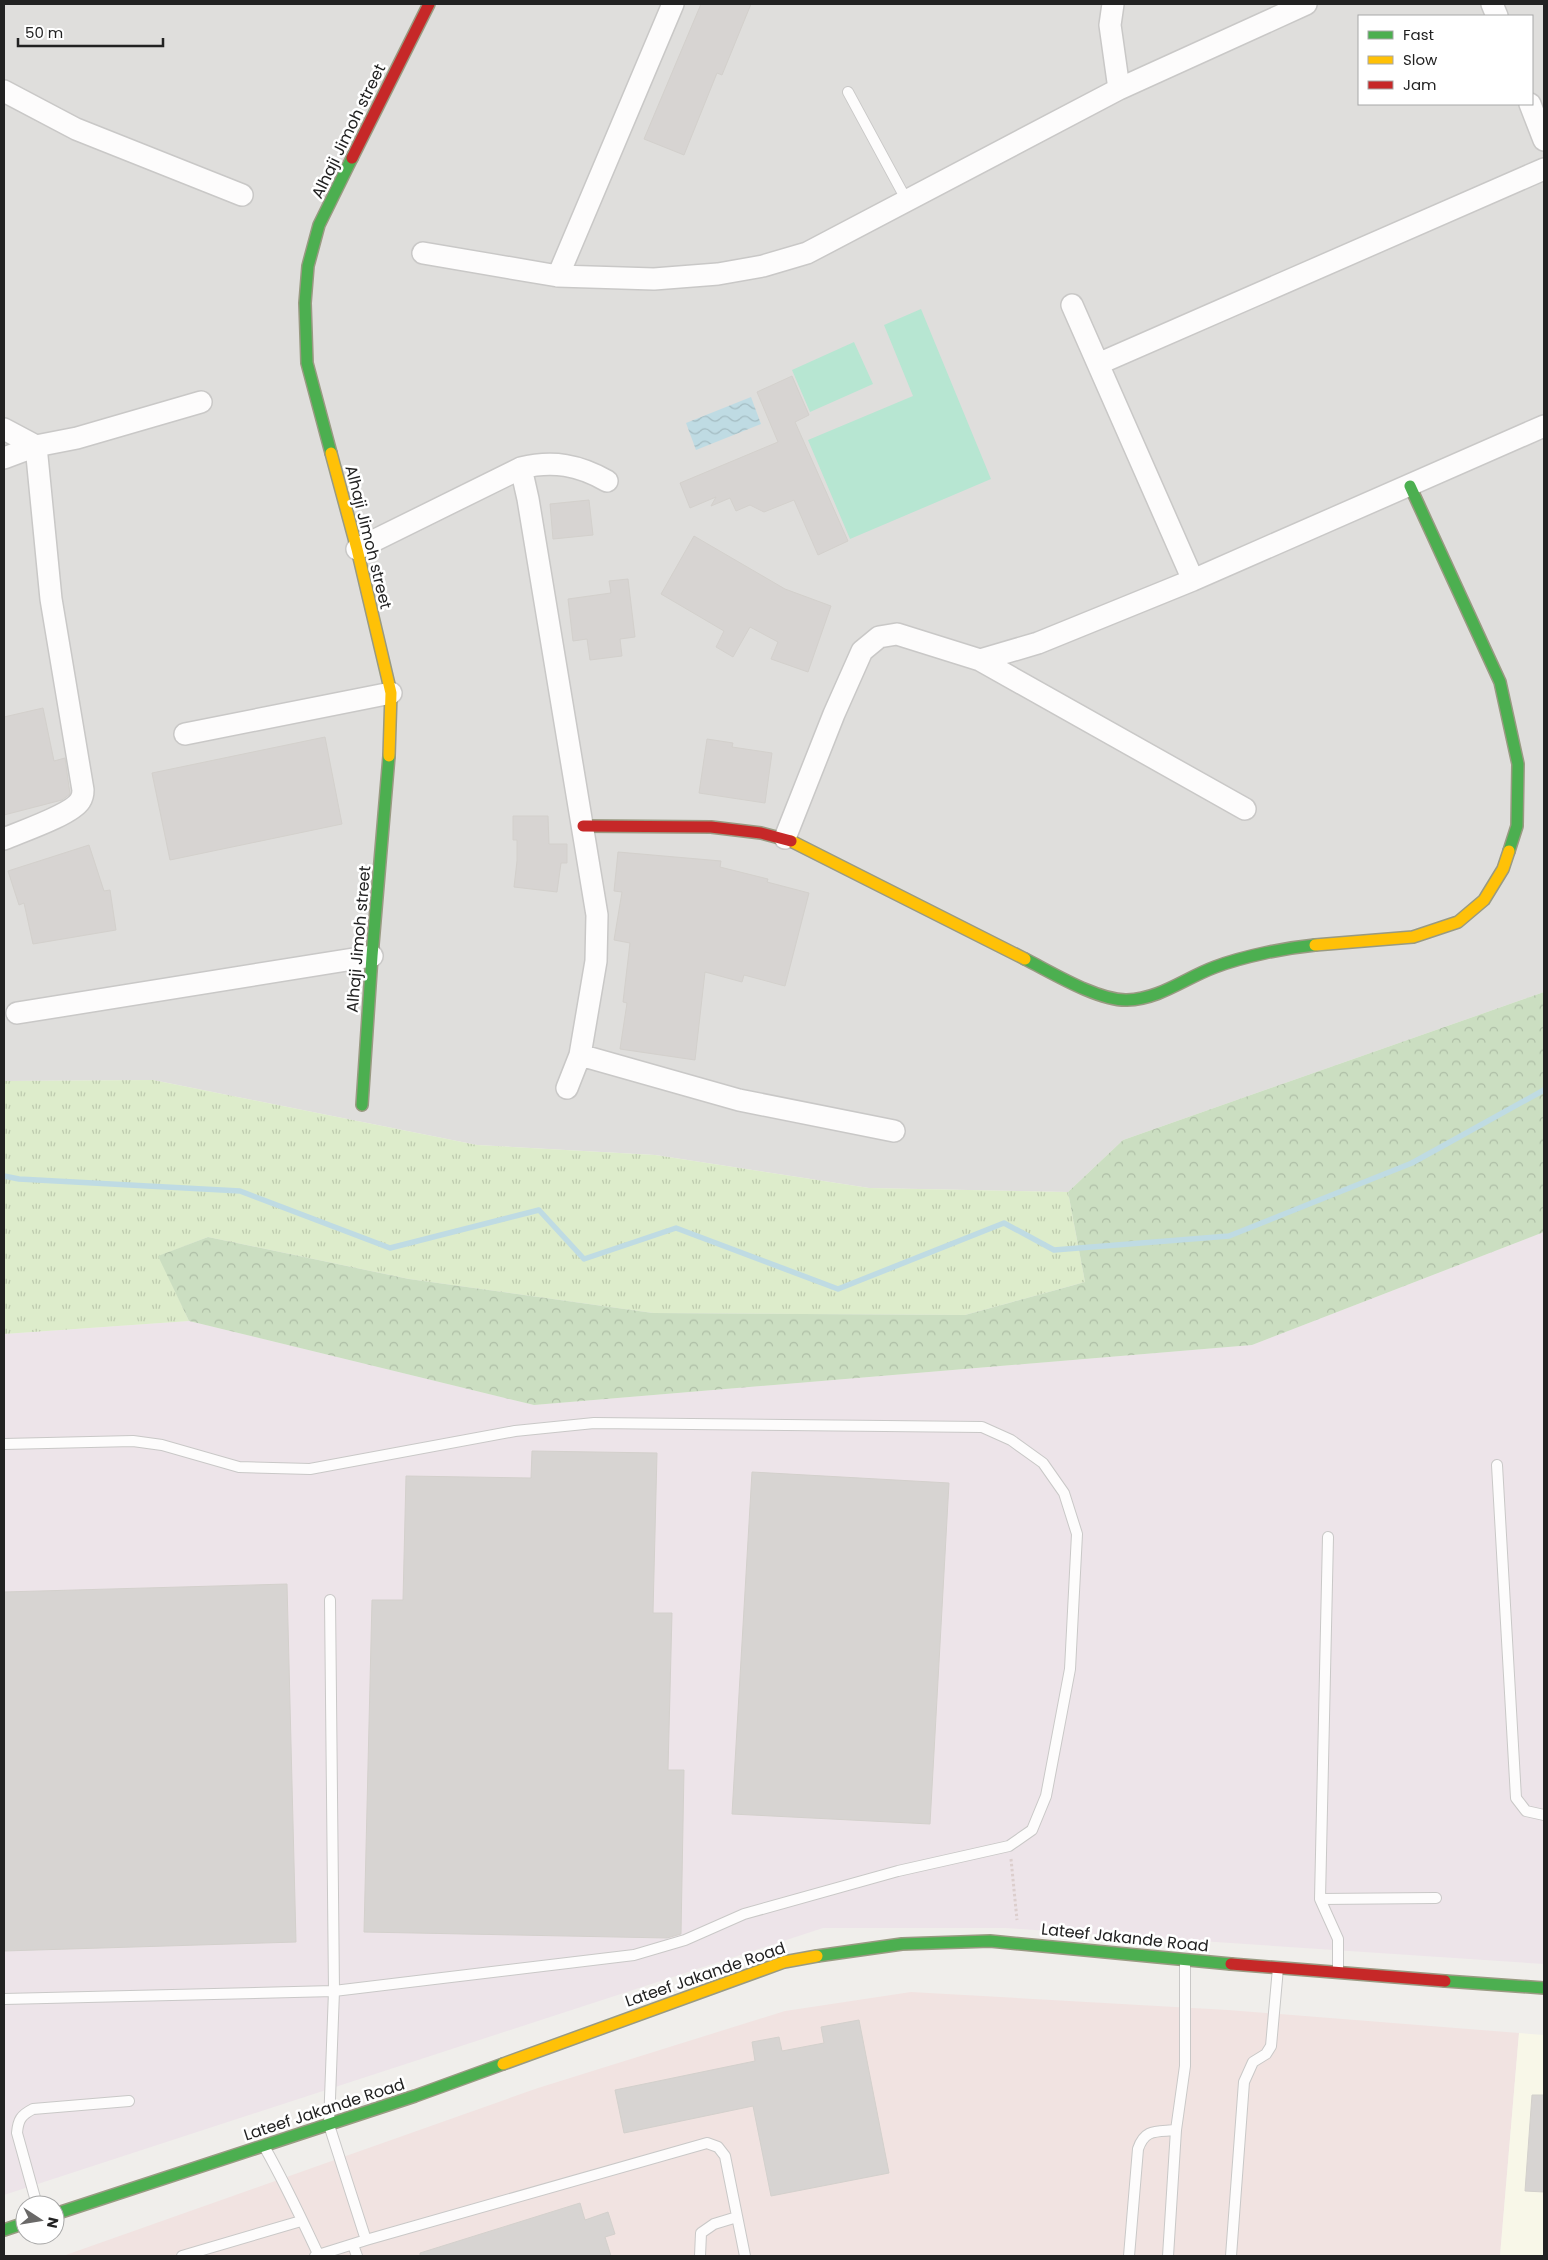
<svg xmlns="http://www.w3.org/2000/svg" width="1548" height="2260" font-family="Poppins,sans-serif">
<defs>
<pattern id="grass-tufts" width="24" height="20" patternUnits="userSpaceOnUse" patternTransform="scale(1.25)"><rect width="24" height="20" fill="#ddeccb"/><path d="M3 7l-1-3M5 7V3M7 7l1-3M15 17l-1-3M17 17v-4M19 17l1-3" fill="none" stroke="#bdcaae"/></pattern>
<pattern id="forest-crowns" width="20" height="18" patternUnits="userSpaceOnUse" patternTransform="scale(1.25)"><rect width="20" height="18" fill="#cbdec1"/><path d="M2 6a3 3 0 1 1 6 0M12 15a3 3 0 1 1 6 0" fill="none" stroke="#aebea6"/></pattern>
<pattern id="water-waves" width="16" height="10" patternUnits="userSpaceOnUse" patternTransform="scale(1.25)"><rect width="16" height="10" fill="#bfdbe3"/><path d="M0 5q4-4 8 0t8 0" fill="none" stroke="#a4bcc2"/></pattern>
</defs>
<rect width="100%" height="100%" fill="#f0eeeb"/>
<path fill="#dfdedc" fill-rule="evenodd" d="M 4,4 L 1544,4 L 1544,992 L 1123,1140 L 1068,1192 L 869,1188 L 655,1155 L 477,1145 L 153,1080 L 4,1081 ZM 1359,16 L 1532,16 L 1532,104 L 1359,104 Z"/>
<path fill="#f1e3e1" d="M 911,1992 L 1228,2010 L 1519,2033 L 1500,2256 L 63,2256 L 538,2088 L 785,2011 Z"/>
<path fill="#ede4e9" d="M 1544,1232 L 1544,1964 L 1005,1928 L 823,1928 L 4,2195 L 4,1334 L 189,1321 L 534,1405 L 1252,1345 Z"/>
<path fill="#f8f7e8" d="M 1519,2033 L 1544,2035 L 1544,2256 L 1500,2256 Z"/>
<path fill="url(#grass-tufts)" d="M 153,1080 L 477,1145 L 655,1155 L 869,1188 L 1068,1192 L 1085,1282 L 965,1315 L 653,1313 L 409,1279 L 208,1237 L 159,1256 L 189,1321 L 4,1334 L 4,1081 Z"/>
<path fill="url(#forest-crowns)" d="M 1544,992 L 1544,1232 L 1252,1345 L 534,1405 L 189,1321 L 158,1256 L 208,1237 L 409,1279 L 653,1313 L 965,1315 L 1085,1282 L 1068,1192 L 1123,1140 Z"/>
<path fill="#b7e6d2" d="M 921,309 L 991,479 L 850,539 L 808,440 L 913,396 L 884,325 Z
M 854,342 L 873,384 L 810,412 L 792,370 Z"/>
<path fill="url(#water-waves)" d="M 751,397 L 761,424 L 696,450 L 686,423 Z"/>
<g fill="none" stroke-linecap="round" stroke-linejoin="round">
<path stroke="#bfdbe3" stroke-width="5.5" d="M 4,1176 L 19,1179 L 240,1191 L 390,1248 L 539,1210 L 584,1259 L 676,1228 L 838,1289 L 1004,1223 L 1054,1250 L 1229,1236 L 1412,1163 L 1544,1090"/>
</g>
<path fill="#d7d4d2" stroke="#d3d0cc" d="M 701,4 L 751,4 L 722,75 L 717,73 L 684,155 L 644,139 Z
M 792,376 L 809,415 L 795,422 L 848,541 L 818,555 L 794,500 L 764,512 L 750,505 L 736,511 L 730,498 L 711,506 L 716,497 L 690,508 L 680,483 L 778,442 L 757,392 Z
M 589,500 L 593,535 L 553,539 L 550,504 Z
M 694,536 L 785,589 L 831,606 L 808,672 L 771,659 L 778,642 L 750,627 L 733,657 L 716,647 L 724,631 L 661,594 Z
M 628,579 L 635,637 L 620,639 L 622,656 L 590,660 L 587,639 L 573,641 L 568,599 L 611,593 L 609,581 Z
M 43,708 L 54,761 L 65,758 L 70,794 L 62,800 L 4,815 L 4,717 Z
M 325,737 L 342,824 L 170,860 L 152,773 Z
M 707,739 L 733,743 L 732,747 L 772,753 L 765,803 L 699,793 Z
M 513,816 L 548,816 L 549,844 L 567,844 L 567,863 L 561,863 L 557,892 L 514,887 L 517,861 L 517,840 L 513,840 Z
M 89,845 L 104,891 L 110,890 L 116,930 L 33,944 L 24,903 L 19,905 L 8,871 Z
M 618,852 L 721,861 L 720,867 L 768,879 L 767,882 L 809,893 L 785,986 L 744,975 L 742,982 L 705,972 L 695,1060 L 620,1049 L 627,1003 L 623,1002 L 630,943 L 614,940 L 622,892 L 614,891 Z
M 532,1451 L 657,1453 L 653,1613 L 672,1613 L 668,1770 L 684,1770 L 681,1934 L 667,1938 L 364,1932 L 372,1600 L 403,1600 L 406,1476 L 531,1478 Z
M 752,1472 L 949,1483 L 930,1824 L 732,1814 Z
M 287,1584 L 296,1942 L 4,1951 L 4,1592 Z
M 859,2020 L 889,2173 L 771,2196 L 753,2106 L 624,2133 L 615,2090 L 755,2061 L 752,2042 L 779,2037 L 782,2051 L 824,2043 L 821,2027 Z
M 1532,2095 L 1544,2095 L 1544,2192 L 1525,2191 Z
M 580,2203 L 585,2220 L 608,2212 L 615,2234 L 605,2237 L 611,2256 L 420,2256 L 420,2253 Z"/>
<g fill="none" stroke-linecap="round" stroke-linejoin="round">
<g stroke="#c9c8c7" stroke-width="12">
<path id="lane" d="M 848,92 L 907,201
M 4,1444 L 133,1441 L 162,1445 L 239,1467 L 310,1469 L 515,1431 L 594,1423 L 982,1427 L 1011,1440 L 1043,1463 L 1064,1493 L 1077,1534 L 1070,1669 L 1046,1796 L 1032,1830 L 1009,1846 L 898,1871 L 744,1914 L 685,1940 L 634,1955 L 334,1991 L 4,1999
M 1497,1465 L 1516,1798 L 1526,1811 L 1544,1815
M 1328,1537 L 1320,1899 L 1338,1939 L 1338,1972
M 330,1600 L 334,1991 L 329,2125 L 366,2240
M 1320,1899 L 1436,1898
M 265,2148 C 285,2183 302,2220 319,2256
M 37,2205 L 17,2133 C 18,2120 21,2115 33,2109 L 129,2101
M 353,2245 L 357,2256
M 182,2256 L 301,2221
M 315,2256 L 366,2240 L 707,2143 L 718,2147 L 725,2156 L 745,2256
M 700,2256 L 701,2233 L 714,2224 L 737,2217
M 1129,2256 L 1138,2149 C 1145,2128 1157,2132 1176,2130
M 1168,2256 L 1176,2130 L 1185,2066 L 1185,1961
M 1231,2256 L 1244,2082 L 1253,2062 L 1266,2054 L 1271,2046 L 1278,1968"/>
</g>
<g stroke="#c9c8c7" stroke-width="24">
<path id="street" d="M 1113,4 L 1110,25 L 1119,89
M 1492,4 L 1497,16
M 4,91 L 76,129 L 242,195
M 1530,104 L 1544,140
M 423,253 L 558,276 L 654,279 L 718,274 L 763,266 L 807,253 L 1119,89 L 1306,4
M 558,276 L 673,4
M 1072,305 L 1193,580
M 1098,364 L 1544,169
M 4,429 L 36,446
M 4,458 L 36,446 L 77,438 L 201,402
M 521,468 L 528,499 L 597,915 L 596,961 L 580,1055 L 567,1088
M 357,549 L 521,468 C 553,460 579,465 607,481
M 980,660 L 1245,809
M 185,734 L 391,693
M 785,838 L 834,714 L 862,651 L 879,637 L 897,634 L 980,660 L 1038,643 L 1193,580 L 1544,426
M 4,839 C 20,832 71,815 80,801 C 82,798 83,793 83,790 L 51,599 L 36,446
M 17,1013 L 372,956
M 580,1055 L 739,1100 L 894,1131"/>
</g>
<g stroke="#999a82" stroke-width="14">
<path id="fast" d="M 331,453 L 307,363 L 305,303 L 308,266 L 319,225 L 352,158
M 1410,486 L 1500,682 L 1518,764 L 1517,826 L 1509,851
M 1025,959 C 1051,972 1098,1001 1127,1000 C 1160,999 1185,978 1215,967 C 1244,956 1285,948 1315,945
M 362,1105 L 372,956 L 389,756
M 817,1956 L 902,1944 L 990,1941 L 1231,1964
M 1445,1981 L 1544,1988
M 55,2214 L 415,2096 L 503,2064
M 4,2230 L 25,2223"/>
</g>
<g stroke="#999a82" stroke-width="14">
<path id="slow" d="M 331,453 L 357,549 L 391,693 L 389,756
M 791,841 L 1025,959
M 1315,945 L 1413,937 L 1458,922 L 1484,900 L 1503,869 L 1509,851
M 503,2064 L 784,1962 L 817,1956"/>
</g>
<g stroke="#999a82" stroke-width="14">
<path id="jam" d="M 352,158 L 429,4
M 583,826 L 711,827 L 761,833 L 791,841
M 1231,1964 L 1445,1981"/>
</g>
<path stroke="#dccecd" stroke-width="3" stroke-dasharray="2.5 2.5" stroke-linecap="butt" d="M 1011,1859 L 1017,1920"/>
<use href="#lane" stroke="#fdfcfc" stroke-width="10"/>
<use href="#street" stroke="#fdfcfc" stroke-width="21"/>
<use href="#fast" stroke="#4caf50" stroke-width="11"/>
<use href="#slow" stroke="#ffc107" stroke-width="11"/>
<use href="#jam" stroke="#c62828" stroke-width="11"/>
</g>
<g text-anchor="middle" stroke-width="5" stroke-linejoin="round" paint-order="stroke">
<g font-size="16" fill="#222" stroke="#fff">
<text transform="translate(348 131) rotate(-64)" y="6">Alhaji Jimoh street</text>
<text transform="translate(369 537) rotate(76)" y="6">Alhaji Jimoh street</text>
<text transform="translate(358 939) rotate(-85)" y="6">Alhaji Jimoh street</text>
<text transform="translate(1125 1937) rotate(6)" y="6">Lateef Jakande Road</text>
<text transform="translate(705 1974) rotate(-19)" y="6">Lateef Jakande Road</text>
<text transform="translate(324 2109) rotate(-18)" y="6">Lateef Jakande Road</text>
</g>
</g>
<rect width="1548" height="2260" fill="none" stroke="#222222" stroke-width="10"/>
<rect x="1358" y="15" width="175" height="90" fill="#ffffff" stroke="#a7a7a7"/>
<rect x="1368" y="31" width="25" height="8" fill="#4caf50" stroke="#a7a7a7"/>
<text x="1403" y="40" font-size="15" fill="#222222">Fast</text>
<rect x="1368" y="56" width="25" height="8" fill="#ffc107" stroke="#a7a7a7"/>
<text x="1403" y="65" font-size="15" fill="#222222">Slow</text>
<rect x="1368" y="81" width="25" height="8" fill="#c62828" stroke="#a7a7a7"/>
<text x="1403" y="90" font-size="15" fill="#222222">Jam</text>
<g transform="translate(40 2220) rotate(102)"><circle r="24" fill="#ffffff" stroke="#a7a7a7"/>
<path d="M0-4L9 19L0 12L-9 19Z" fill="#6a6968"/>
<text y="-8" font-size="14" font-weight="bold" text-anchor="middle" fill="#222222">N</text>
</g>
<path d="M18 38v8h145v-8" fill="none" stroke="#222222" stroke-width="2.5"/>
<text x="25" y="38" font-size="15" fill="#222222" stroke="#ffffff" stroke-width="4" paint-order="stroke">50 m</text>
</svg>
